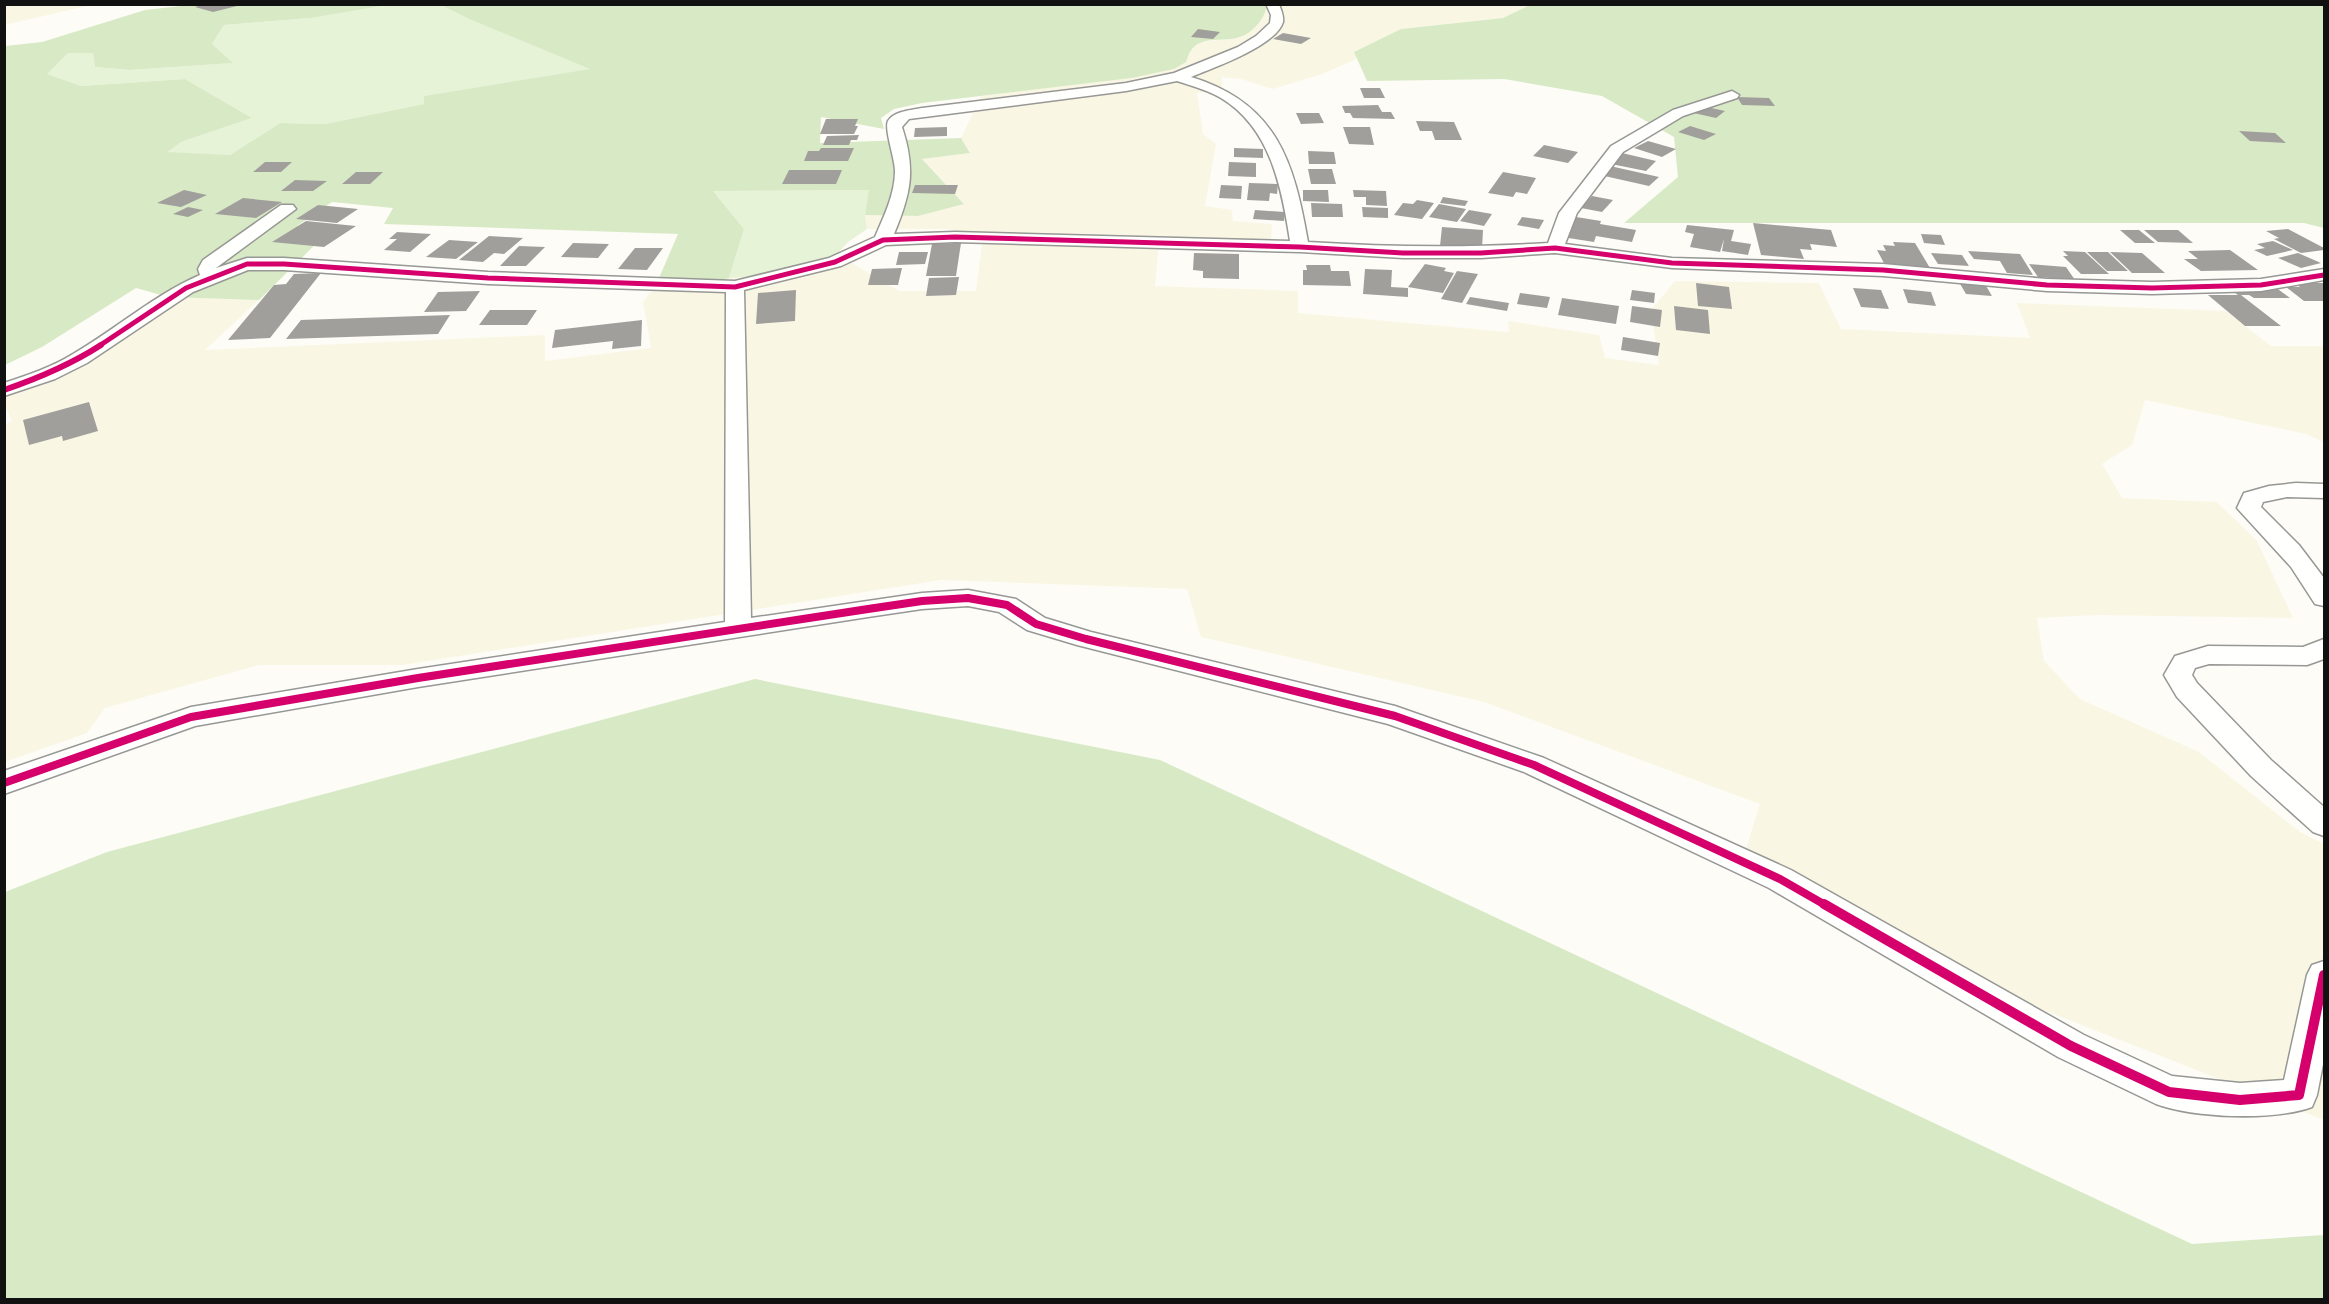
<svg xmlns="http://www.w3.org/2000/svg" width="2329" height="1304" font-family="Lora,serif">
<rect width="100%" height="100%" fill="#fdfcf7"/>
<path fill="#f9f7e4" d="M 4,5 L 5,4 L 104,5 L 91,5 L 5,25 Z
M 1267,5 L 1532,5 L 1503,18 L 1401,29 L 1355,52 L 1357,59 L 1322,74 L 1273,89 L 1241,79 L 1222,77 L 1222,90 L 1197,93 L 1203,134 L 1216,144 L 1205,206 L 1232,210 L 1233,221 L 1272,224 L 1271,240 L 1159,243 L 1155,286 L 1298,291 L 1298,313 L 1509,332 L 1508,321 L 1599,335 L 1605,358 L 1659,365 L 1651,310 L 1675,281 L 1819,283 L 1841,329 L 2030,338 L 2017,303 L 2226,311 L 2271,346 L 2324,346 L 2324,442 L 2306,434 L 2145,400 L 2132,445 L 2102,464 L 2122,498 L 2217,502 L 2257,541 L 2293,618 L 2099,615 L 2037,618 L 2044,661 L 2080,699 L 2199,752 L 2300,832 L 2324,844 L 2324,1120 L 1916,960 L 1743,858 L 1760,804 L 1484,702 L 1201,637 L 1187,589 L 941,580 L 403,665 L 259,665 L 105,708 L 87,733 L 5,762 L 4,425 L 12,421 L 5,406 L 5,395 L 75,360 L 168,297 L 259,300 L 205,350 L 545,335 L 545,361 L 651,348 L 643,302 L 656,285 L 704,285 L 729,278 L 777,275 L 819,263 L 837,254 L 899,291 L 976,291 L 983,237 L 947,229 L 867,229 L 865,215 L 918,216 L 964,203 L 921,158 L 970,152 L 961,138 L 981,96 L 1132,78 L 1174,69 L 1190,50 L 1201,42 L 1239,38 Z"/>
<path fill="#e7f3d7" d="M 386,4 L 441,5 L 469,19 L 592,69 L 425,96 L 424,104 L 325,124 L 280,123 L 230,155 L 167,153 L 181,142 L 252,118 L 185,79 L 81,86 L 46,74 L 68,53 L 93,53 L 95,67 L 130,70 L 232,63 L 212,44 L 224,25 L 311,18 Z
M 870,190 L 865,215 L 867,229 L 848,242 L 837,254 L 819,263 L 777,275 L 729,278 L 744,229 L 713,191 Z"/>
<path fill="#d8eac5" d="M 199,4 L 386,5 L 311,18 L 224,25 L 212,44 L 233,63 L 130,70 L 95,67 L 93,53 L 68,53 L 47,74 L 81,86 L 185,79 L 252,118 L 181,142 L 168,152 L 230,155 L 280,123 L 325,124 L 424,104 L 424,96 L 590,69 L 469,19 L 441,5 L 1267,5 C 1265,19 1252,34 1237,38 C 1226,41 1210,38 1200,43 C 1191,47 1189,53 1186,62 L 1174,69 L 1132,78 L 922,103 L 894,109 L 881,118 L 884,129 L 821,117 L 820,143 L 961,138 L 970,153 L 922,159 L 964,204 L 918,216 L 865,215 L 869,190 L 713,191 L 744,229 L 729,278 L 704,285 L 656,285 L 678,234 L 384,224 L 393,208 L 332,202 L 297,226 L 330,230 L 259,300 L 168,297 L 136,288 L 42,347 L 5,365 L 5,46 L 42,42 L 145,10 Z
M 1532,4 L 2324,5 L 2324,228 L 2304,223 L 1624,223 L 1678,177 L 1674,137 L 1602,96 L 1504,79 L 1367,81 L 1354,52 L 1401,29 L 1503,18 Z
M 755,679 L 1160,760 L 2192,1244 L 2324,1235 L 2324,1299 L 5,1299 L 5,892 L 107,852 Z"/>
<path fill="#a19f9c" d="M 204,4 L 240,4 L 241,5 L 213,12 L 195,7 Z
M 1198,29 L 1220,32 L 1213,39 L 1191,37 Z
M 1283,33 L 1311,38 L 1301,44 L 1273,39 Z
M 1360,88 L 1380,88 L 1385,98 L 1364,98 Z
M 1737,97 L 1769,98 L 1775,106 L 1742,105 Z
M 1378,105 L 1382,112 L 1391,112 L 1395,119 L 1353,118 L 1350,113 L 1345,113 L 1342,106 Z
M 1698,105 L 1725,111 L 1716,118 L 1689,112 Z
M 1296,113 L 1319,113 L 1324,123 L 1301,124 Z
M 826,119 L 858,119 L 855,126 L 858,126 L 854,134 L 820,134 Z
M 1416,121 L 1454,122 L 1462,140 L 1435,140 L 1432,131 L 1420,131 Z
M 1690,126 L 1716,134 L 1704,140 L 1678,132 Z
M 947,127 L 947,136 L 914,137 L 915,128 Z
M 1343,127 L 1370,127 L 1374,145 L 1349,144 Z
M 2239,131 L 2275,133 L 2286,143 L 2250,141 Z
M 859,135 L 857,140 L 851,140 L 849,145 L 823,145 L 827,136 Z
M 1648,141 L 1676,149 L 1662,157 L 1634,148 Z
M 1544,145 L 1578,152 L 1568,163 L 1533,156 Z
M 821,148 L 854,148 L 848,161 L 804,161 L 808,151 L 819,151 Z
M 1234,148 L 1263,149 L 1263,158 L 1234,157 Z
M 1308,151 L 1334,152 L 1336,164 L 1309,164 Z
M 1622,153 L 1656,161 L 1646,171 L 1611,164 Z
M 265,162 L 292,162 L 281,172 L 253,172 Z
M 1229,162 L 1256,163 L 1256,177 L 1228,176 Z
M 1610,166 L 1659,177 L 1649,186 L 1600,175 Z
M 1308,169 L 1332,169 L 1336,184 L 1311,184 Z
M 789,170 L 842,170 L 836,184 L 782,184 Z
M 356,172 L 383,172 L 370,184 L 342,184 Z
M 1503,172 L 1536,178 L 1527,194 L 1516,192 L 1513,197 L 1488,193 Z
M 295,180 L 327,181 L 313,191 L 281,191 Z
M 1249,183 L 1278,184 L 1277,194 L 1270,193 L 1269,201 L 1247,200 Z
M 915,185 L 958,185 L 955,194 L 912,193 Z
M 1221,185 L 1242,186 L 1241,199 L 1219,198 Z
M 184,190 L 207,195 L 181,207 L 157,203 Z
M 1303,190 L 1328,190 L 1329,202 L 1303,201 Z
M 1353,190 L 1386,191 L 1387,206 L 1366,205 L 1366,197 L 1354,197 Z
M 1592,196 L 1613,200 L 1602,212 L 1581,208 Z
M 1443,197 L 1468,201 L 1465,206 L 1440,203 Z
M 243,198 L 282,202 L 256,218 L 215,214 Z
M 1417,200 L 1434,203 L 1422,219 L 1394,215 L 1403,203 L 1413,204 Z
M 1311,203 L 1342,204 L 1343,217 L 1312,217 Z
M 1439,204 L 1466,209 L 1457,222 L 1429,217 Z
M 318,205 L 358,209 L 337,223 L 296,219 Z
M 188,207 L 203,210 L 188,217 L 173,214 Z
M 1362,207 L 1388,208 L 1388,218 L 1363,217 Z
M 1255,210 L 1285,212 L 1284,221 L 1253,219 Z
M 1469,210 L 1492,214 L 1484,226 L 1460,221 Z
M 1570,216 L 1601,221 L 1600,224 L 1636,230 L 1632,242 L 1596,236 L 1594,242 L 1562,237 Z
M 1522,217 L 1544,220 L 1539,229 L 1517,225 Z
M 306,221 L 356,226 L 324,247 L 272,242 Z
M 1753,223 L 1831,230 L 1837,247 L 1810,244 L 1812,250 L 1800,249 L 1804,259 L 1761,255 Z
M 1687,225 L 1734,230 L 1731,241 L 1751,244 L 1748,255 L 1722,251 L 1724,239 L 1720,252 L 1690,247 L 1694,234 L 1685,232 Z
M 1442,227 L 1483,230 L 1482,249 L 1440,246 Z
M 2288,229 L 2324,248 L 2324,250 L 2301,253 L 2274,239 L 2279,238 L 2266,231 Z
M 2120,230 L 2139,230 L 2155,243 L 2135,243 Z
M 2144,230 L 2178,230 L 2193,243 L 2158,242 Z
M 397,232 L 431,234 L 410,252 L 384,250 L 397,239 L 389,239 Z
M 1921,234 L 1941,235 L 1945,245 L 1924,243 Z
M 489,236 L 523,238 L 504,254 L 494,253 L 483,262 L 459,260 Z
M 449,240 L 478,242 L 456,259 L 426,257 Z
M 2273,241 L 2293,250 L 2267,256 L 2254,250 L 2265,248 L 2257,244 Z
M 1893,242 L 1915,243 L 1930,268 L 1885,265 L 1877,250 L 1886,251 L 1883,245 L 1895,246 Z
M 573,243 L 609,244 L 598,258 L 561,257 Z
M 961,243 L 956,276 L 926,276 L 932,244 Z
M 519,246 L 545,247 L 526,266 L 500,266 Z
M 635,248 L 663,248 L 647,270 L 618,269 Z
M 2230,250 L 2258,270 L 2201,271 L 2184,259 L 2198,259 L 2188,251 Z
M 1968,251 L 2020,254 L 2033,275 L 2007,273 L 2000,261 L 1974,259 Z
M 2063,251 L 2085,252 L 2109,274 L 2081,274 L 2063,256 L 2068,256 Z
M 899,252 L 928,252 L 925,264 L 896,265 Z
M 2087,252 L 2108,252 L 2128,271 L 2107,271 Z
M 2110,252 L 2142,253 L 2165,273 L 2132,273 Z
M 1194,253 L 1239,254 L 1239,279 L 1203,278 L 1203,271 L 1193,270 Z
M 1931,253 L 1962,255 L 1969,266 L 1938,264 Z
M 2298,253 L 2321,263 L 2301,268 L 2278,258 Z
M 1425,264 L 1446,268 L 1444,271 L 1454,273 L 1443,293 L 1408,287 Z
M 2029,264 L 2066,267 L 2075,280 L 2038,277 Z
M 1306,265 L 1330,265 L 1331,271 L 1349,271 L 1351,286 L 1303,285 L 1303,270 L 1307,270 Z
M 902,268 L 898,285 L 868,285 L 872,269 Z
M 1365,269 L 1392,270 L 1391,287 L 1408,288 L 1408,297 L 1363,294 Z
M 1457,271 L 1478,274 L 1462,303 L 1441,299 Z
M 321,273 L 270,338 L 228,340 L 274,285 L 286,284 L 294,274 Z
M 959,277 L 956,295 L 926,296 L 929,278 Z
M 1959,282 L 1985,284 L 1992,296 L 1966,294 Z
M 1696,283 L 1729,287 L 1732,309 L 1698,306 Z
M 2294,283 L 2324,283 L 2324,301 L 2304,301 L 2286,287 L 2300,287 Z
M 2275,287 L 2290,298 L 2254,298 L 2249,295 L 2241,295 L 2281,326 L 2245,326 L 2208,295 L 2238,295 L 2228,288 Z
M 1853,288 L 1881,290 L 1889,309 L 1861,307 Z
M 1903,289 L 1931,292 L 1936,306 L 1908,303 Z
M 796,290 L 795,321 L 756,324 L 758,293 Z
M 1632,290 L 1655,293 L 1654,303 L 1630,300 Z
M 480,291 L 466,311 L 424,312 L 438,292 Z
M 1520,293 L 1550,297 L 1547,308 L 1517,304 Z
M 1470,297 L 1509,303 L 1507,311 L 1466,304 Z
M 1562,298 L 1619,306 L 1616,324 L 1558,315 Z
M 1632,306 L 1662,310 L 1660,327 L 1630,322 Z
M 1674,306 L 1708,310 L 1710,334 L 1676,330 Z
M 490,310 L 537,310 L 527,325 L 479,325 Z
M 450,315 L 438,334 L 286,339 L 301,320 Z
M 642,320 L 641,346 L 612,349 L 613,341 L 552,348 L 555,330 Z
M 1623,337 L 1660,343 L 1658,356 L 1621,350 Z
M 89,402 L 98,431 L 63,441 L 62,436 L 29,445 L 23,420 Z"/>
<g fill="none" stroke-linecap="round" stroke-linejoin="round">
<g stroke="#979795" stroke-width="3">
<path id="minor" d="M 1266,4 L 1279,4 C 1281,10 1284,16 1283,22 C 1276,46 1213,68 1191,77 C 1277,103 1294,162 1308,242 C 1389,247 1467,248 1548,243 L 1559,213 L 1611,146 L 1673,110 L 1732,91 L 1739,95 L 1737,98 L 1683,116 L 1623,152 L 1577,213 L 1565,244 L 1672,258 L 1883,264 L 2047,279 L 2152,282 L 2261,279 L 2324,269 L 2324,280 L 2261,291 L 2152,294 L 2047,291 L 1883,276 L 1672,268 L 1555,253 L 1481,258 L 1403,258 L 1300,252 L 955,242 L 886,245 L 841,266 L 744,290 L 751,618 L 922,593 L 968,590 L 1016,599 L 1045,618 L 1091,632 L 1395,706 L 1544,758 L 1791,870 L 2084,1035 L 2172,1076 L 2240,1083 L 2284,1080 L 2307,975 L 2312,965 L 2324,961 L 2324,1059 L 2317,1095 L 2312,1107 C 2273,1121 2195,1118 2156,1104 L 2058,1057 L 1769,888 L 1524,772 L 1388,724 L 1077,645 L 1027,630 L 999,612 L 968,606 L 922,609 L 868,617 L 418,687 L 195,726 L 4,794 L 4,771 L 191,707 L 418,669 L 725,622 L 726,292 L 488,284 L 284,270 L 248,270 L 193,292 L 87,363 L 55,379 L 4,396 L 4,383 C 28,375 52,367 73,354 C 116,329 154,295 200,275 L 198,269 L 203,260 L 281,205 L 293,205 L 296,209 L 216,268 L 247,258 L 284,258 L 488,272 L 735,281 L 829,258 L 875,237 C 884,216 895,194 895,171 C 895,159 884,129 888,121 C 894,111 912,110 922,108 L 1126,83 L 1174,73 L 1238,47 L 1256,36 L 1270,23 L 1271,15 ZM 1177,81 C 1192,86 1208,90 1221,98 C 1271,128 1282,189 1290,241 L 955,232 L 894,234 C 911,193 916,170 902,127 L 909,119 L 1126,91 Z
M 2296,483 L 2324,484 L 2324,498 L 2287,497 L 2263,502 L 2261,507 L 2299,545 L 2324,578 L 2324,606 L 2315,604 L 2291,567 L 2237,508 L 2244,493 L 2269,486 Z
M 2324,639 L 2324,659 L 2307,665 L 2209,664 L 2195,668 L 2192,675 L 2197,683 L 2271,760 L 2324,807 L 2324,836 L 2313,832 L 2251,776 L 2177,697 L 2164,675 L 2175,656 L 2208,646 L 2303,647 Z"/>
</g>
<use href="#minor" fill="#fffffe" fill-rule="evenodd"/>
<g stroke="#fff" stroke-width="8">
<path id="cycleway-far3" d="M 99,346 L 186,288 L 247,264 L 284,264 L 488,278 L 735,287 L 835,262 L 883,240 L 955,237 L 1300,247 L 1403,253 L 1481,253 L 1555,248 L 1672,263 L 1883,270 L 2047,285 L 2152,288 L 2261,285 L 2324,275"/>
</g>
<g stroke="#fff" stroke-width="9">
<path id="cycleway-far2" d="M 4,390 C 39,378 70,365 101,345"/>
</g>
<g stroke="#fff" stroke-width="12">
<path id="cycleway-far1" d="M 4,783 L 191,717 L 418,678 L 868,609 L 922,601 L 968,598 L 1007,605 L 1036,624 L 1086,639 L 1395,716 L 1534,765 L 1780,879 L 1827,906"/>
</g>
<g stroke="#fff" stroke-width="14">
<path id="cycleway" d="M 1824,904 L 2071,1046 L 2169,1092 L 2240,1100 L 2299,1095 L 2324,975"/>
</g>
<use href="#cycleway-far3" stroke="#d6006c" stroke-width="5"/>
<use href="#cycleway-far2" stroke="#d6006c" stroke-width="6"/>
<use href="#cycleway-far1" stroke="#d6006c" stroke-width="8"/>
<use href="#cycleway" stroke="#d6006c" stroke-width="10"/>
</g>
<rect width="2329" height="1304" fill="none" stroke="#111111" stroke-width="12"/>
</svg>
